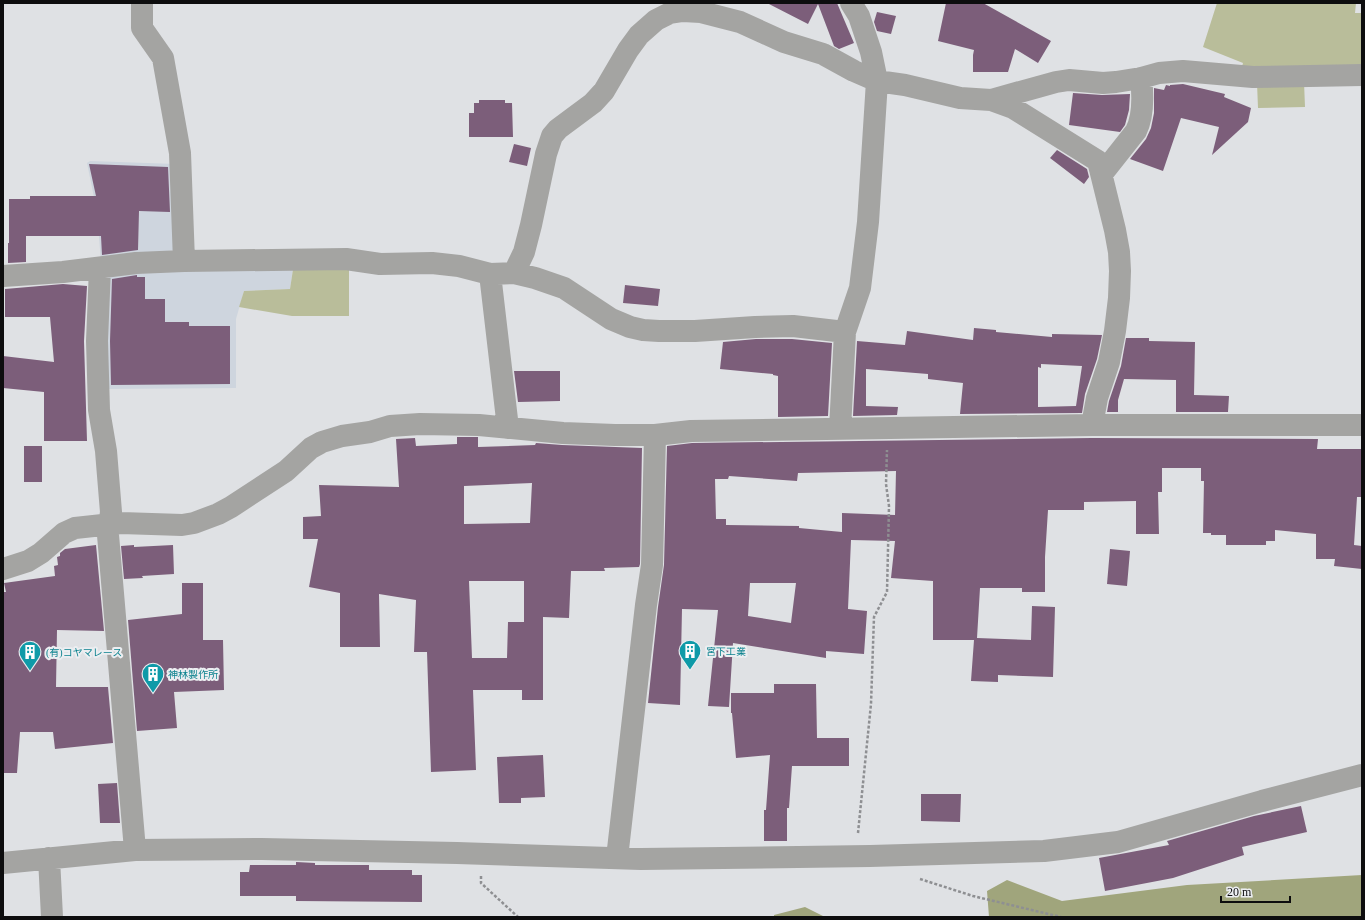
<svg xmlns="http://www.w3.org/2000/svg" width="1365" height="920" font-family="'Times New Roman','Noto Sans JP',serif">
<rect width="100%" height="100%" fill="#dfe1e4"/>
<path fill="#ced5de" d="M 90,161 L 176,164 L 175,250 L 101,262 L 97,212 L 87,163 Z
M 294,263 L 290,289 L 244,291 L 236,319 L 236,388 L 103,389 L 109,273 Z"/>
<path fill="#b9bd9a" d="M 1217,3 L 1356,3 L 1355,13 L 1362,13 L 1362,70 L 1241,70 L 1243,63 L 1203,47 Z
M 1304,82 L 1305,107 L 1258,108 L 1257,83 Z
M 294,263 L 349,265 L 349,316 L 292,316 L 239,307 L 244,291 L 290,289 Z"/>
<path fill="#a0a57c" d="M 1362,875 L 1362,917 L 989,917 L 987,891 L 1007,880 L 1062,901 L 1187,885 Z
M 805,907 L 825,917 L 774,917 L 774,915 Z"/>
<path fill="#7c5e7a" fill-rule="evenodd" d="M 767,3 L 837,3 L 854,43 L 839,49 L 834,46 L 818,4 L 808,24 Z
M 946,3 L 983,3 L 1051,41 L 1038,63 L 1015,49 L 1008,72 L 973,72 L 973,55 L 974,50 L 938,41 Z
M 877,12 L 896,16 L 891,34 L 877,31 L 874,22 Z
M 1183,84 L 1225,94 L 1224,97 L 1251,108 L 1248,122 L 1212,155 L 1219,127 L 1181,118 L 1163,171 L 1130,159 L 1146,139 L 1151,128 L 1154,113 L 1154,88 L 1164,90 L 1166,85 L 1170,86 L 1170,85 Z
M 1073,93 L 1102,95 L 1130,94 L 1129,110 L 1125,125 L 1120,132 L 1069,125 Z
M 479,100 L 505,100 L 505,103 L 512,103 L 513,137 L 469,137 L 469,113 L 474,113 L 474,103 L 479,103 Z
M 514,144 L 531,148 L 527,166 L 509,162 Z
M 1057,150 L 1087,169 L 1089,177 L 1084,184 L 1050,158 Z
M 89,164 L 168,167 L 170,212 L 139,211 L 138,250 L 102,255 L 101,236 L 26,236 L 26,262 L 8,263 L 8,243 L 9,243 L 9,199 L 30,199 L 30,196 L 96,196 Z
M 137,275 L 137,277 L 145,277 L 145,299 L 165,299 L 165,322 L 189,322 L 189,326 L 230,326 L 230,384 L 111,385 L 110,341 L 112,279 Z
M 63,284 L 87,286 L 84,341 L 87,441 L 44,441 L 44,392 L 3,388 L 3,356 L 54,362 L 50,317 L 5,317 L 5,289 Z
M 625,285 L 660,289 L 658,306 L 623,303 Z
M 974,328 L 996,330 L 996,332 L 1052,337 L 1052,334 L 1102,335 L 1097,359 L 1085,394 L 1082,413 L 960,414 L 963,383 L 928,379 L 928,374 L 866,369 L 866,406 L 898,407 L 897,415 L 853,416 L 857,341 L 905,345 L 907,331 L 973,340 ZM 1041,364 L 1082,366 L 1076,406 L 1038,407 L 1038,367 L 1041,368 Z
M 1126,338 L 1149,338 L 1149,341 L 1195,342 L 1194,395 L 1229,396 L 1228,412 L 1176,412 L 1176,380 L 1124,379 L 1118,400 L 1118,412 L 1107,412 L 1109,401 L 1121,366 Z
M 756,339 L 792,339 L 832,343 L 828,416 L 778,417 L 778,376 L 773,375 L 773,374 L 720,369 L 723,342 Z
M 514,371 L 560,371 L 560,401 L 518,402 Z
M 457,437 L 478,437 L 478,447 L 535,445 L 536,443 L 562,445 L 642,448 L 640,564 L 639,567 L 604,568 L 605,571 L 571,571 L 569,618 L 543,617 L 543,700 L 522,700 L 522,690 L 473,690 L 476,770 L 431,772 L 427,652 L 414,652 L 416,600 L 379,594 L 380,647 L 340,647 L 340,593 L 309,587 L 318,539 L 303,539 L 303,517 L 321,516 L 319,485 L 399,487 L 396,439 L 415,438 L 416,446 L 457,444 ZM 532,483 L 530,523 L 464,524 L 464,486 ZM 469,581 L 524,581 L 524,622 L 508,622 L 507,658 L 472,658 Z
M 1092,438 L 1318,439 L 1317,449 L 1362,449 L 1362,497 L 1357,497 L 1354,545 L 1362,546 L 1362,569 L 1334,566 L 1335,559 L 1316,559 L 1316,534 L 1275,530 L 1275,541 L 1266,541 L 1266,545 L 1226,545 L 1226,535 L 1211,535 L 1211,533 L 1203,533 L 1204,481 L 1201,481 L 1201,468 L 1162,468 L 1162,492 L 1158,492 L 1159,534 L 1136,534 L 1136,501 L 1084,502 L 1084,510 L 1048,510 L 1045,557 L 1045,592 L 1022,592 L 1022,588 L 980,588 L 977,638 L 1031,640 L 1032,606 L 1055,607 L 1053,677 L 998,675 L 998,682 L 971,681 L 974,640 L 933,640 L 933,581 L 891,578 L 895,541 L 851,540 L 848,609 L 867,611 L 864,654 L 826,651 L 826,658 L 733,643 L 729,707 L 708,706 L 718,610 L 682,609 L 680,705 L 648,703 L 658,607 L 664,565 L 667,446 L 692,443 ZM 896,471 L 895,515 L 842,513 L 842,532 L 799,528 L 799,526 L 726,525 L 726,519 L 716,519 L 715,479 L 728,479 L 729,476 L 797,481 L 798,473 ZM 750,583 L 796,583 L 791,623 L 748,616 Z
M 24,446 L 42,446 L 42,482 L 24,482 Z
M 96,545 L 104,631 L 57,630 L 56,687 L 108,687 L 113,743 L 55,749 L 53,732 L 20,732 L 17,773 L 3,773 L 3,592 L 6,592 L 4,583 L 55,576 L 54,566 L 58,565 L 57,557 L 60,556 L 60,553 L 65,549 Z
M 134,545 L 134,547 L 173,545 L 174,574 L 142,576 L 143,578 L 124,579 L 121,546 Z
M 1110,549 L 1130,551 L 1127,586 L 1107,584 Z
M 182,583 L 203,583 L 203,640 L 223,640 L 224,690 L 174,692 L 177,728 L 137,731 L 128,620 L 182,614 Z
M 774,684 L 816,684 L 817,738 L 849,738 L 849,766 L 792,766 L 789,808 L 787,808 L 787,841 L 764,841 L 764,810 L 766,810 L 770,755 L 736,758 L 732,713 L 731,713 L 731,693 L 774,693 Z
M 543,755 L 545,797 L 521,798 L 521,803 L 499,803 L 497,757 Z
M 117,783 L 120,823 L 100,823 L 98,784 Z
M 921,794 L 961,794 L 960,822 L 921,821 Z
M 1301,806 L 1307,832 L 1242,847 L 1244,855 L 1173,878 L 1105,891 L 1099,858 L 1169,845 L 1167,841 L 1254,816 Z
M 296,862 L 315,863 L 315,865 L 369,865 L 369,870 L 412,870 L 412,875 L 422,875 L 422,902 L 296,901 L 296,896 L 240,896 L 240,872 L 249,872 L 250,865 L 296,865 Z"/>
<g fill="none" stroke-linecap="round" stroke-linejoin="round">
<path stroke="#8e8f92" stroke-width="2.5" stroke-dasharray="3 2" stroke-linecap="butt" d="M 858,833 L 871,704 L 874,617 L 887,592 L 889,506 L 886,484 L 887,450
M 481,876 L 481,883 L 518,917
M 920,879 L 973,896 L 1061,917"/>
<path stroke="#a4a4a2" stroke-width="22" d="M 142,3 L 142,28 L 163,58 L 180,153 L 184,261
M 991,100 L 1056,82 L 1069,80 L 1103,83 L 1116,82 L 1141,78 L 1159,73 L 1183,71 L 1253,77 L 1362,75
M 1102,174 L 1136,131 C 1144,115 1143,95 1141,78
M 100,268 L 97,341 L 99,410 L 106,451 L 111,512 L 108,535 L 135,850
M 514,273 L 524,252 L 531,225 L 546,154 L 552,136 L 558,129 L 593,103 L 604,91 L 628,50 L 639,35 L 656,20 L 670,13 L 683,11 L 701,12 L 740,22 L 784,42 L 823,54 L 854,71 L 877,81 L 905,85 L 960,98 L 991,100 L 1013,108 L 1098,161 L 1115,230 L 1119,252 L 1120,271 L 1119,298 L 1115,331 L 1109,362 L 1097,398 L 1092,425
M 490,274 L 508,428
M 3,276 L 63,272 L 136,263 L 184,261 L 346,259 L 380,264 L 432,263 L 459,266 L 490,274 L 514,273 L 535,278 L 564,288 L 611,319 L 630,327 L 643,330 L 659,331 L 695,331 L 755,327 L 793,326 L 845,332
M 840,429 L 845,332 L 860,288 L 868,222 L 877,81 L 871,52 L 859,16 L 851,3
M 3,569 L 28,561 L 41,553 L 64,533 L 75,528 L 121,523 L 182,525 L 194,523 L 218,514 L 231,507 L 286,471 L 311,448 L 322,442 L 342,436 L 370,432 L 390,426 L 420,424 L 479,425 L 563,433 L 615,435 L 655,435 L 691,431 L 1092,425 L 1362,425
M 49,858 L 52,917
M 617,858 L 646,605 L 652,565 L 655,435
M 3,863 L 135,850 L 262,849 L 457,853 L 641,859 L 870,856 L 1044,851 L 1118,842 L 1262,801 L 1362,775"/>
</g>
<defs>
<g id="building-pin" transform="scale(1.15)"><path d="M0 17L-7.5 6A9.5 9.5 0 1 1 7.5 6Z" fill="#0f9aa8" stroke="#eceef1"/><path d="M-4-6H4V6H1V3H-1V6H-4ZM-2.5-4.3h1.7v1.8h-1.7ZM.8-4.3h1.7v1.8H.8ZM-2.5-1h1.7V.8h-1.7ZM.8-1h1.7V.8H.8Z" fill="#fff"/></g>
</defs>
<g fill-rule="evenodd">
<use href="#building-pin" x="690" y="651"/>
<use href="#building-pin" x="30" y="652"/>
<use href="#building-pin" x="153" y="674"/>
</g>
<g text-anchor="middle" stroke-width="4" stroke-linejoin="round" paint-order="stroke">
<g font-size="10" fill="#0d838f" stroke="#eceef1" text-anchor="start">
<text x="706" y="655">宮下工業</text>
<text x="46" y="656">(有)コヤマレース</text>
<text x="168" y="678">神林製作所</text>
</g>
</g>
<rect width="1365" height="920" fill="none" stroke="#0d0d0e" stroke-width="8"/>
<path d="M1221 896v6h69v-6" fill="none" stroke="#0d0d0e" stroke-width="2"/>
<text x="1227" y="896" font-size="12" fill="#0d0d0e" stroke="#eceef1" stroke-width="3" paint-order="stroke">20 m</text>
</svg>
